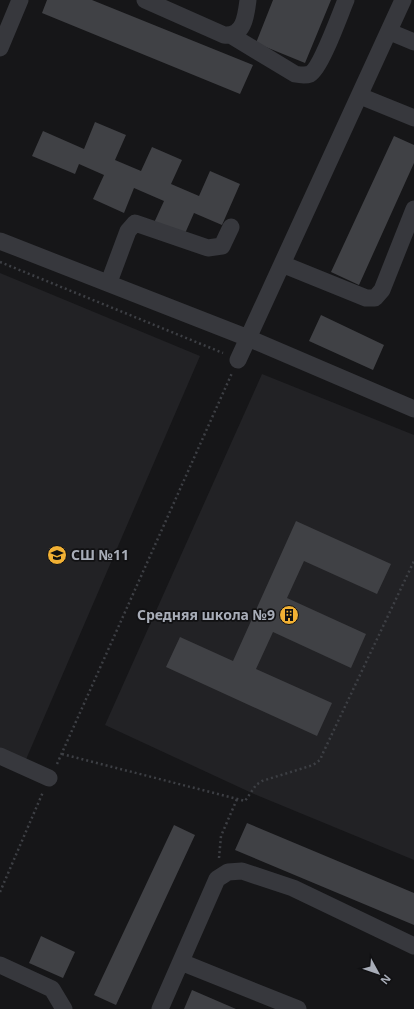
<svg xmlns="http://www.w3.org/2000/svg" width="414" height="1009" font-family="'Noto Sans',sans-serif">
<rect width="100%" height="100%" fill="#161618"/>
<path fill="#222225" d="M 0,273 L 200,356 L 24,764 L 0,754 Z
M 262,374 L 414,435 L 414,860 L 254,794 L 105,725 Z"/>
<path fill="#404145" d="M 47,0 L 92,0 L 253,65 L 240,94 L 42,13 Z
M 273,0 L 331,0 L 305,63 L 256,43 Z
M 95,122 L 126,135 L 115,160 L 141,171 L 152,147 L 182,160 L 171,184 L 199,196 L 210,171 L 240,184 L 222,225 L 194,213 L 183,238 L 153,225 L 164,201 L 134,188 L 124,213 L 93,199 L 104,175 L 79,164 L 75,174 L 32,156 L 43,131 L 84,149 Z
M 394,136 L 414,145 L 414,163 L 359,285 L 331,272 Z
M 321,315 L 384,345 L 373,370 L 309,341 Z
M 296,521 L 391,564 L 377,594 L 304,561 L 287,598 L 366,634 L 351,668 L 273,632 L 256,669 L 332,703 L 317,736 L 166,667 L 180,637 L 233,661 Z
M 247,823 L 414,893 L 414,925 L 235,850 Z
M 174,825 L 195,835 L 116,1005 L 94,995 Z
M 41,936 L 75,952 L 63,978 L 29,963 Z
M 192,990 L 236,1009 L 184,1009 Z"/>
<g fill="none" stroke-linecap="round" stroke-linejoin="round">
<path stroke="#3d3f44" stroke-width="2.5" stroke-dasharray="2 3" stroke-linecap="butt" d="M 0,262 L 223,353
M 62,754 L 245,801 L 256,785 L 262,781 L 313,765 L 320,760 L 323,753 L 414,561
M 57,764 L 232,373
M 219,858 L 221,836 L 237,799
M 0,892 L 43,792"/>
<path stroke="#37383d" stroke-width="17" d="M 145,0 L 224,35 C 244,37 246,16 248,0
M 390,32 L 414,42
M 232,36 L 295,74 C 300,75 305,76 310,74 C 321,68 340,14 346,0
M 0,48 L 20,0
M 360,96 L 414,118
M 0,241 L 248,338 L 414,409
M 282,264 L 366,298 L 375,298 L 382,290 L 414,209
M 109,282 L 128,231 L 135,223 L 208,248 L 222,246 L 231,227
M 238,360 L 403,0
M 0,756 L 49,778
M 181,962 L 298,1009
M 0,965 L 52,989 L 64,1009
M 160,1009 L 217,879 L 228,872 L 242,871 L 293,888 L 414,946"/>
</g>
<defs>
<g id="school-disc" transform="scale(1)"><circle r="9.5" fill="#f2b134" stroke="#111113"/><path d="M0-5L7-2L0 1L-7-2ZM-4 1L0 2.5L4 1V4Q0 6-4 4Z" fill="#111"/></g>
<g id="building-disc" transform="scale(1)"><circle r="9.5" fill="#f2b134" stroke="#111113"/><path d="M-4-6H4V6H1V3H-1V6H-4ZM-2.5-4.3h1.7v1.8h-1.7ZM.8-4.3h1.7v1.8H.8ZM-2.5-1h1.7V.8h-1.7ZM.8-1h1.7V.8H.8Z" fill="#111"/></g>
</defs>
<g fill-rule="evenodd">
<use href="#school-disc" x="57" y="555"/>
<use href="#building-disc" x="289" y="615"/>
</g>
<g text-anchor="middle" stroke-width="3.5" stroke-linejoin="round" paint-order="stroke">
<g font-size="14" font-weight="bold" fill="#a8adb8" stroke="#111113" text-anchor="start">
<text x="71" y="560">СШ №11</text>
<text x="275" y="620" text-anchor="end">Средняя школа №9</text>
</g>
</g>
<g transform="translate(378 973) rotate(130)" stroke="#111113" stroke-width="3" paint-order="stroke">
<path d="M0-3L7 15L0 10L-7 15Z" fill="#a8adb8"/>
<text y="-6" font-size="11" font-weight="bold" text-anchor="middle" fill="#a8adb8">N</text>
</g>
</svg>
